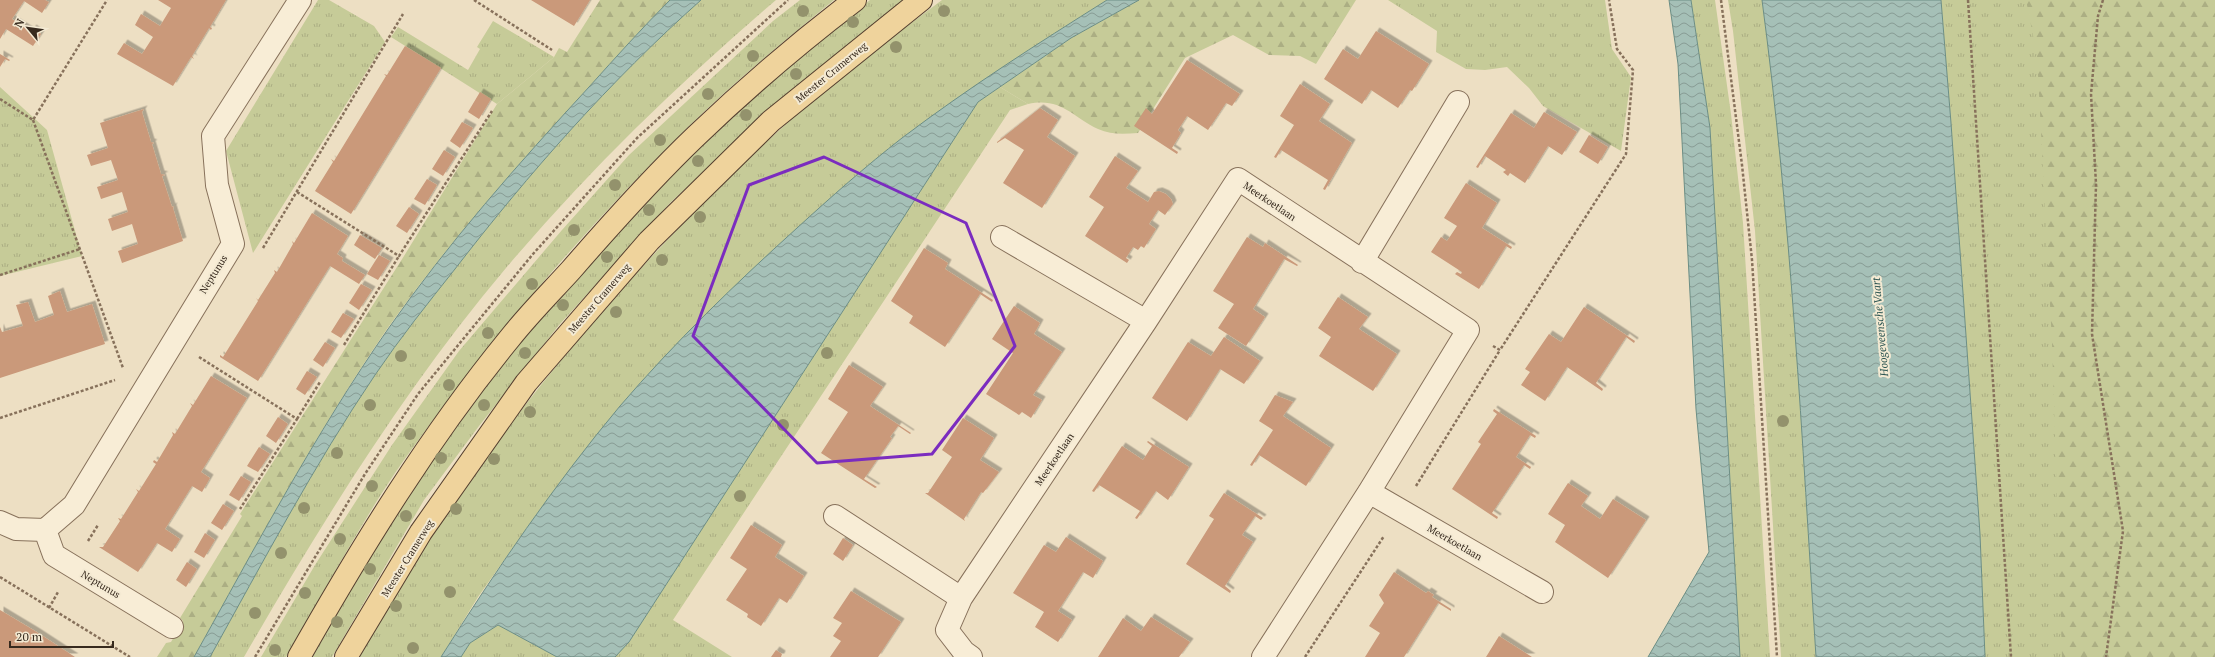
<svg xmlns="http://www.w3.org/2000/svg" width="2215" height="657" font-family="'PT Serif',serif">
<defs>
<pattern id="grass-tufts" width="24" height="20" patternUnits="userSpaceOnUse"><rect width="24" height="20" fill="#c6cb98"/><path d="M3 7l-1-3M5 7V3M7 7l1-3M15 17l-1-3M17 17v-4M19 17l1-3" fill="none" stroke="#abae83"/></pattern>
<pattern id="forest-firs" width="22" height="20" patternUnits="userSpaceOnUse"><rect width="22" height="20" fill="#c6cb98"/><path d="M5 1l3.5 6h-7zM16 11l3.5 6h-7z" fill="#abae83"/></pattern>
<pattern id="water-waves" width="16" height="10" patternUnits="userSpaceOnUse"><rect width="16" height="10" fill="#a5c0b7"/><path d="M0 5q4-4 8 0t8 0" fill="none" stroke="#879c94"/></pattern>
<filter id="shadow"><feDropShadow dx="3.5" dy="-3.5" stdDeviation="0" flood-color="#0004"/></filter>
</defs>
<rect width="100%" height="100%" fill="#eddfc3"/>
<path fill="url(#grass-tufts)" d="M 318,0 L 329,0 L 374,26 L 385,42 L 253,253 L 226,151 Z
M 701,0 L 776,0 C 680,82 588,171 506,268 C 405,388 322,522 244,657 L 210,657 C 263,562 314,465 375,375 C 400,338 428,303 455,269 C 529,173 610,81 701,0 Z
M 800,0 L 834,0 C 784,41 733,83 687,128 C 583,230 488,342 404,460 C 360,523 325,591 286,657 L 261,657 L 315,565 L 392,445 L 459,351 L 562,230 L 629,155 L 773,21 Z
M 870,0 L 903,0 L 788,94 L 671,202 L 559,325 L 479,426 L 424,500 L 332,657 L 312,657 C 359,574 408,490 465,414 C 581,259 718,119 870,0 Z
M 942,0 L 1107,0 L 1029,50 L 902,138 L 675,347 L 621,405 L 541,508 L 478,597 L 441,657 L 359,657 C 391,602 422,546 459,494 C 568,340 706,186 853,67 C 882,44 913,22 942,0 Z
M 1388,0 L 1605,0 L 1612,49 L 1631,77 L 1621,151 L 1543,106 L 1529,88 L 1507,67 L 1485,70 L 1466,69 L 1436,52 L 1437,31 Z
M 1691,0 L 1715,0 L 1731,114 L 1743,223 L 1770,657 L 1740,657 L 1710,128 Z
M 1728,0 L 1762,0 C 1792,218 1802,438 1816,657 L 1781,657 L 1755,231 L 1733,31 Z
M 1941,0 L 2215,0 L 2215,657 L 1985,657 L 1980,534 L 1951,123 Z
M 493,21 L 554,57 L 497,104 L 391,37 L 398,27 L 468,70 L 480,49 L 477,47 Z
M 0,87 L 47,130 L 82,256 L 0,276 Z
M 1000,87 L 1028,104 L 1010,110 L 673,620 L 732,657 L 612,657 L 629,642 L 978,102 Z
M 498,625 L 557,657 L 461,657 L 470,643 Z"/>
<path fill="url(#forest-firs)" d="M 600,0 L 670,0 C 642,28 616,57 589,87 C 518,164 448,243 387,329 C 315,434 256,546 194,657 L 157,657 L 166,643 L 171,642 L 183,621 L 180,618 L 242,516 L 240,514 L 404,256 L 497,104 L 554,57 L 559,48 L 567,52 Z
M 1139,0 L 1356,0 L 1316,64 L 1300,56 L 1269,55 L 1233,35 L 1185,58 L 1138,133 C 1124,134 1111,135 1098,129 C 1071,116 1061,97 1028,104 L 1000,87 L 1071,38 Z
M 2026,0 L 2215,0 L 2215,657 L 2062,657 L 2052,343 L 2037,55 Z"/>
<path fill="url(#water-waves)" stroke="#6c8e85" d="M 670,0 L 701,0 C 610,81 529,173 455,269 C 428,303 400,338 375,375 C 314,465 263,562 210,657 L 194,657 C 256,546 315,434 388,329 C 448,243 518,164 589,87 C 616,57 642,28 670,0 Z
M 1107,0 L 1139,0 L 1071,38 L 978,102 L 629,642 L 615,657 L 557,657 L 498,625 L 470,643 L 461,657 L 441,657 C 496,570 554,485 620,406 C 675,342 735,284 797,228 C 831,197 866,166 902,138 C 968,88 1037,44 1107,0 Z
M 1669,0 L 1691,0 L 1710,128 L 1740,657 L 1648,657 L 1709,552 L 1696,409 L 1678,64 Z
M 1762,0 L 1941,0 L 1951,123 L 1980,534 L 1985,657 L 1816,657 C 1802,438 1791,218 1762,0 Z"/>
<path fill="#ca997a" filter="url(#shadow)" d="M 0,0 L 45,0 L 49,2 L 42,13 L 24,1 L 12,19 L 31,31 L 33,28 L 41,34 L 33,46 L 6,29 L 0,39 Z
M 158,0 L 226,0 L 210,27 L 212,28 L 211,30 L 209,28 L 192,56 L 194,59 L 191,57 L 173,86 L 117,54 L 124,43 L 142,54 L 153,37 L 135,25 L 141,14 L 160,26 L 171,8 Z
M 531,0 L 590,0 L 574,26 Z
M 1376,31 L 1429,64 L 1412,91 L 1410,90 L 1398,108 L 1371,90 L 1362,104 L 1324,79 L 1343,49 L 1358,59 Z
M 405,46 L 441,68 L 351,214 L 315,191 L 333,162 L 331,159 L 334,161 L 386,76 L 384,74 L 387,75 Z
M 0,54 L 10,60 L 9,61 L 5,59 L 0,67 Z
M 1187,60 L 1240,94 L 1232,106 L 1226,103 L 1208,130 L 1187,116 L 1178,130 L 1181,133 L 1172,148 L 1178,152 L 1177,154 L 1134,126 L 1146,108 L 1152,114 Z
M 1300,84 L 1330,104 L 1319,121 L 1352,143 L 1325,190 L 1323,189 L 1328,180 L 1281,150 L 1276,158 L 1274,157 L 1294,125 L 1280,116 Z
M 480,92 L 491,99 L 479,119 L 468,112 Z
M 1040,108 L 1058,120 L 1047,137 L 1075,156 L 1042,208 L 1003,183 L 1024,150 L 1005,138 L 997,143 L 997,142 Z
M 144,109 L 142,112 L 151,142 L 154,143 L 152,144 L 161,174 L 165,175 L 162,176 L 172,207 L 174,206 L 173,208 L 183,241 L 122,263 L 118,251 L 138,244 L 132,224 L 112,231 L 108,219 L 128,212 L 122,192 L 101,199 L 97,187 L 118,180 L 111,160 L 91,166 L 87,155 L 108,148 L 100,123 Z
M 1544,112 L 1577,132 L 1562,155 L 1548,146 L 1525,183 L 1510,173 L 1508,176 L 1503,172 L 1506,170 L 1485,156 L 1478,168 L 1476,167 L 1511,113 L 1534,128 Z
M 462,122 L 473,128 L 460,148 L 450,141 Z
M 1589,135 L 1608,147 L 1598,164 L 1579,152 Z
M 444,150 L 455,157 L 443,176 L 432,169 Z
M 1115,156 L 1138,171 L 1126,188 L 1148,202 L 1154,192 L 1159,191 L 1166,194 L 1171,199 L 1173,204 L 1165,215 L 1158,210 L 1149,224 L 1156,229 L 1144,248 L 1141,246 L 1138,250 L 1133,247 L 1126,258 L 1129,260 L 1127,263 L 1085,236 L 1104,207 L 1089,197 Z
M 427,179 L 437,185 L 425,205 L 414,199 Z
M 1466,183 L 1497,203 L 1482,228 L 1512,247 L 1511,249 L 1506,246 L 1479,289 L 1455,274 L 1457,272 L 1461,274 L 1462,272 L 1431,252 L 1441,237 L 1447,241 L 1457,226 L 1444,218 Z
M 409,207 L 419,214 L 407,233 L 396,226 Z
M 312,213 L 348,236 L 337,254 L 343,258 L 342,261 L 365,275 L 359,284 L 330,266 L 258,381 L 220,357 L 220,355 L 223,357 L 258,301 L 256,298 L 258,300 L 275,273 L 274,270 L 277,272 L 293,244 L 292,241 L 294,243 Z
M 360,235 L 382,248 L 375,259 L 354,245 Z
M 1247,237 L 1263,247 L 1265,243 L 1298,265 L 1297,266 L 1284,259 L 1253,309 L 1265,317 L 1246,346 L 1218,328 L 1234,304 L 1213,291 Z
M 924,248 L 948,263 L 945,269 L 993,300 L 992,302 L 980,294 L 945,347 L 909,323 L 913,316 L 891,301 Z
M 379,255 L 390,261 L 378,280 L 367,274 Z
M 361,284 L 372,290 L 359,310 L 349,303 Z
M 60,291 L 67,312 L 92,304 L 105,344 L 0,378 L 0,327 L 2,332 L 23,326 L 16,305 L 28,302 L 35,322 L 54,315 L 48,296 Z
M 1338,297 L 1368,317 L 1359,329 L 1397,354 L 1373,391 L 1319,356 L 1331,337 L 1318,328 Z
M 1014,306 L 1040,323 L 1034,334 L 1062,352 L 1033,395 L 1042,400 L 1031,418 L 1022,412 L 1019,415 L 986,394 L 1013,353 L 992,339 Z
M 1584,307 L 1635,341 L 1634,343 L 1626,337 L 1596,383 L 1603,389 L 1602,391 L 1567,367 L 1545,401 L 1521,385 L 1530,372 L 1525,369 L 1549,334 L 1561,342 Z
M 343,313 L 354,319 L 341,338 L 331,332 Z
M 1224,337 L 1260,361 L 1244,384 L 1220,369 L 1187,421 L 1152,398 L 1188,342 L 1211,356 Z
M 325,342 L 335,348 L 323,367 L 313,360 Z
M 849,365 L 883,387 L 870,406 L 911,433 L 910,434 L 898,426 L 890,437 L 892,438 L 864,479 L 877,487 L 875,488 L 821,453 L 848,412 L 828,399 Z
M 307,371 L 317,377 L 305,395 L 296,389 Z
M 211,376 L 247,398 L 201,472 L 210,478 L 202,492 L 192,486 L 165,529 L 180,539 L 172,552 L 157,543 L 138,572 L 99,547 L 103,547 L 120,521 L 118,518 L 121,519 L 138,492 L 136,489 L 139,491 L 156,464 L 153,462 L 154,460 L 157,462 L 173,435 L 172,432 L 175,434 L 192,406 L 190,403 L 193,405 Z
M 1275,395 L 1293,402 L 1283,416 L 1331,448 L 1306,486 L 1259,455 L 1252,466 L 1250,465 L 1273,430 L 1259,421 Z
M 1494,409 L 1536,436 L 1535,438 L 1530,435 L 1516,457 L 1531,467 L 1530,469 L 1524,465 L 1492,513 L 1498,517 L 1497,519 L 1452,489 L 1481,444 L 1478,442 L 1497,414 L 1493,411 Z
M 278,417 L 288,424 L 276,443 L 266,436 Z
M 963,418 L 994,438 L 980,460 L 999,472 L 983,493 L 981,492 L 964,519 L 965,521 L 925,493 L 928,493 L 952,457 L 942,450 Z
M 1148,441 L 1189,467 L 1168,500 L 1156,491 L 1137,519 L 1135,518 L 1140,511 L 1099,485 L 1094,492 L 1092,491 L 1122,446 L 1143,460 L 1152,446 L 1147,442 Z
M 259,447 L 270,454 L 258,472 L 247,466 Z
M 241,476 L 251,482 L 239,501 L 229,495 Z
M 1568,483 L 1588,496 L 1581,506 L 1600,519 L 1613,499 L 1646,520 L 1608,578 L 1555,542 L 1565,525 L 1548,514 Z
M 1224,493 L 1263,518 L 1261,520 L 1255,516 L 1242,535 L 1253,542 L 1225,586 L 1231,591 L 1230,593 L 1186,564 L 1214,519 L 1209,516 Z
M 223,504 L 234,511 L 222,530 L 211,523 Z
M 751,525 L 782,545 L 775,557 L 804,576 L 787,603 L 779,598 L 761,626 L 747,617 L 748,614 L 726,600 L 747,569 L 730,558 Z
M 205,533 L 215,540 L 204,558 L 194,552 Z
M 1066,537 L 1103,561 L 1093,578 L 1083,572 L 1058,611 L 1072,620 L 1058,642 L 1035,627 L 1044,612 L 1013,593 L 1044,545 L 1056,552 Z
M 843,538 L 853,545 L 843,561 L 833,554 Z
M 187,562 L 197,569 L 186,587 L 176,580 Z
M 1394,572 L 1426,593 L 1428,591 L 1434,595 L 1432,597 L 1451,609 L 1451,611 L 1438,603 L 1404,657 L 1365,657 L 1380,633 L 1369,626 L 1384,603 L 1379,595 Z
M 851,591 L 901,622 L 878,657 L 830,657 L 841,641 L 833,636 L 842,623 L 833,618 Z
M 0,610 L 35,631 L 75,657 L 0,657 Z
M 1151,617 L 1190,642 L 1179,657 L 1098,657 L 1123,618 L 1141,631 Z
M 1499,636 L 1532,657 L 1486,657 Z
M 776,650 L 782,654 L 781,657 L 771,657 Z"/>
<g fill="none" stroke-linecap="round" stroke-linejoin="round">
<g stroke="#87715b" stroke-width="24">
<path id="minor" d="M 1002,237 L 1146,321
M 1362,262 L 1458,102
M 1369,492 L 1542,592
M 835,516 L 961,598
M 0,522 L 16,529 L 45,530 L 74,505 L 233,244 L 217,185 L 213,136 L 300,0
M 45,530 L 54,555 L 172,627
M 971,657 L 964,652 L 947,630 L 961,598 L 1146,321 L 1238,179 L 1468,330 L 1369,492 L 1263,657"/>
</g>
<g stroke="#543f2f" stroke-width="24">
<path id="major" d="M 299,657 C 362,546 429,437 510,338 C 529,314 551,292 571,270 C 611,224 652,178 696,136 C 746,88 800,42 855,0
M 346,657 L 421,532 L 526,383 L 649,241 L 771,121 L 921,0"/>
</g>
<path stroke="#87715b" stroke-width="2.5" stroke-dasharray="3 2" stroke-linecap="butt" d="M 474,0 L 552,50
M 1721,0 L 1742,165 L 1752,260 L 1777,657
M 1968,0 L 2011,657
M 2103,0 L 2098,16 L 2091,94 L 2096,184 L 2092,334 L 2123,531 L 2106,657
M 0,99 L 33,120 L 107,0
M 33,120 L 123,368
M 297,192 L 399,256 L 492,111
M 263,248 L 403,14
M 0,275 L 80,249
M 344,345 L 399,256
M 1493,346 L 1500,350 L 1626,154 L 1633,70 L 1617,49 L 1609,0
M 199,357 L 297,419 L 240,509
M 0,418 L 115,380
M 297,419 L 320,382
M 1416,486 L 1500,350
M 88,541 L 98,525
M 0,577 L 130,657
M 49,608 L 58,592
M 255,657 L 365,474 L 418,394 L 533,254 L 637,138 L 788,0
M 1305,657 L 1384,536"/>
<use href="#minor" stroke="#f8edd6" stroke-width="22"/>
<use href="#major" stroke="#efd39c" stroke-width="22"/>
</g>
<g fill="#93926c">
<circle cx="803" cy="11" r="6"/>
<circle cx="944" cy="11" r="6"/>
<circle cx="853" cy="22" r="6"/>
<circle cx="896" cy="47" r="6"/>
<circle cx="753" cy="56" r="6"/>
<circle cx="796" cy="74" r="6"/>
<circle cx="708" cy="94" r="6"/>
<circle cx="746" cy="115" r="6"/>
<circle cx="660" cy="140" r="6"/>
<circle cx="698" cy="161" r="6"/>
<circle cx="615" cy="185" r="6"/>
<circle cx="649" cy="210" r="6"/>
<circle cx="700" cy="217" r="6"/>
<circle cx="574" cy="230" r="6"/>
<circle cx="607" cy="257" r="6"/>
<circle cx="662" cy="260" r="6"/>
<circle cx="532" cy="284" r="6"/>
<circle cx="563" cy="305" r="6"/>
<circle cx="616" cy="312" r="6"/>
<circle cx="488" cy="333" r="6"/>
<circle cx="525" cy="353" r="6"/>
<circle cx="827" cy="353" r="6"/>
<circle cx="401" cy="356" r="6"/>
<circle cx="449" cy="385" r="6"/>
<circle cx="370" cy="405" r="6"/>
<circle cx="484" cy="405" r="6"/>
<circle cx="530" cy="412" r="6"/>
<circle cx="1783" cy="421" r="6"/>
<circle cx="783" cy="425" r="6"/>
<circle cx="410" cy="434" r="6"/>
<circle cx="337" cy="453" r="6"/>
<circle cx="441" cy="458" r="6"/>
<circle cx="494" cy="459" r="6"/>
<circle cx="372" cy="486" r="6"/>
<circle cx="740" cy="496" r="6"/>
<circle cx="304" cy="508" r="6"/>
<circle cx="456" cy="509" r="6"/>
<circle cx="406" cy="516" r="6"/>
<circle cx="340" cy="539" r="6"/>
<circle cx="281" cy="553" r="6"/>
<circle cx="370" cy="569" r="6"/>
<circle cx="450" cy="592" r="6"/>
<circle cx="305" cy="593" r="6"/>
<circle cx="396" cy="606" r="6"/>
<circle cx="255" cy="613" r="6"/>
<circle cx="337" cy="622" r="6"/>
<circle cx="413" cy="648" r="6"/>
<circle cx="275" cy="650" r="6"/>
</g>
<path fill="none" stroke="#7b2cbf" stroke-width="3" stroke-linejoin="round" d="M 824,157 L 966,223 L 1015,346 L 932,454 L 817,463 L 693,336 L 749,185 Z"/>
<g text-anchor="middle" stroke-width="4" stroke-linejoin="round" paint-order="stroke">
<g font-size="10" fill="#372a1e" stroke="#f4ead3">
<text transform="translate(831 72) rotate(-39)" y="4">Meester Cramerweg</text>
<text transform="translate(1270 201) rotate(34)" y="4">Meerkoetlaan</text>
<text transform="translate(213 274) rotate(-58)" y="4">Neptunus</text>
<text transform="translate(599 298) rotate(-49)" y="4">Meester Cramerweg</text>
<text transform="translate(1054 459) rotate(-56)" y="4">Meerkoetlaan</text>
<text transform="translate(1455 542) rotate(30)" y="4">Meerkoetlaan</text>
<text transform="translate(407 558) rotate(-58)" y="4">Meester Cramerweg</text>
<text transform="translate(101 584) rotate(31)" y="4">Neptunus</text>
</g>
<g font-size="11" font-style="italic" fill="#2e5653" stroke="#f4ead3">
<text transform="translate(1880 327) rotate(-95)" y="4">Hoogeveensche Vaart</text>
</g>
</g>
<g transform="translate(28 28) rotate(299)" stroke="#f4ead3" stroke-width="3" paint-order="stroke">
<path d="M0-3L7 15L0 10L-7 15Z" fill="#372a1e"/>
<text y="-6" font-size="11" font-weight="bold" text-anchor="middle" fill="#372a1e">N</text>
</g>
<path d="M10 641v6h103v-6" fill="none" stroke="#372a1e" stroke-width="2"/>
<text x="16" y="641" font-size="12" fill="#372a1e" stroke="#f4ead3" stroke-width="3" paint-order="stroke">20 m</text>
</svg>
